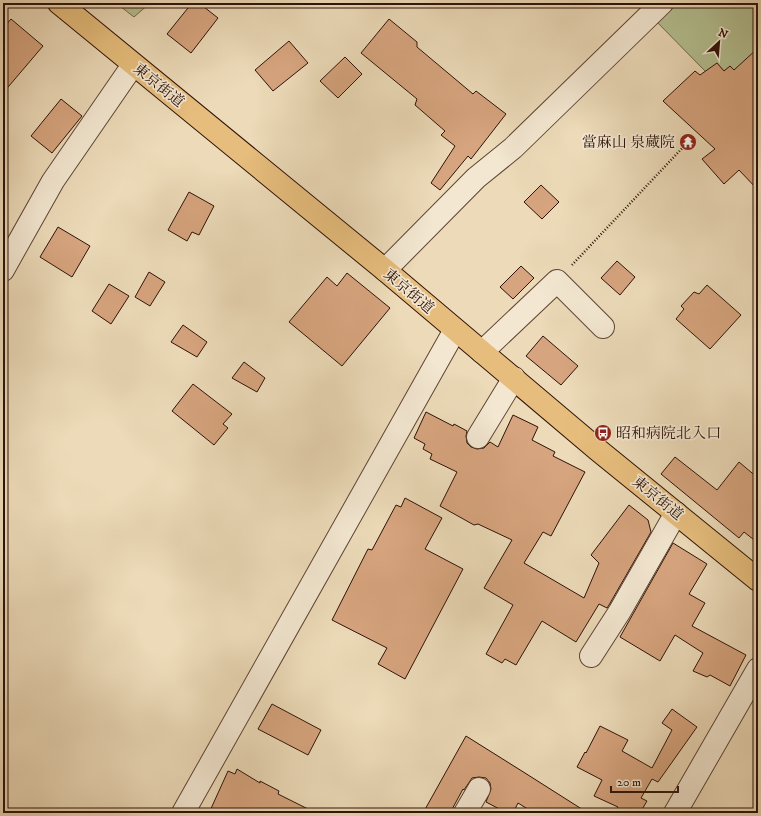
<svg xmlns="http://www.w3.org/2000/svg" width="761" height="816" font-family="'IM FELL DW Pica','Noto Serif JP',serif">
<rect width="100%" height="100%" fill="#ecdab8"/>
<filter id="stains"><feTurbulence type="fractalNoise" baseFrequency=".005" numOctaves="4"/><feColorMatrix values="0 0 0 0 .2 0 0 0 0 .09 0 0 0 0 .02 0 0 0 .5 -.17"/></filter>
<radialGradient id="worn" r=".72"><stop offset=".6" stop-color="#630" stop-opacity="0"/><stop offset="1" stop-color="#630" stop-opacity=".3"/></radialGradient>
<path fill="#b4c092" stroke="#71694d" d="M 116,3 L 150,3 L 134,17 Z
M 670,3 L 758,3 L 758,125 L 654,19 Z"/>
<path fill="#d6a47e" stroke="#2e1208" d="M 192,3 L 199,3 L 218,18 L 191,53 L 167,34 Z
M 11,19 L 43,46 L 3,93 L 3,28 Z
M 389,19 L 417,42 L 417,47 L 473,94 L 476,91 L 506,114 L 471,159 L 468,156 L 440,190 L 431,183 L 455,146 L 441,135 L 445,131 L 415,105 L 417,99 L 361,53 Z
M 289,41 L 308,63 L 273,91 L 255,70 Z
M 758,48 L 758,190 L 739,170 L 724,184 L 702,159 L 715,149 L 663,101 L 695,71 L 700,75 L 717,63 L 724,71 L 730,66 L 734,70 Z
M 345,57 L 362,74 L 338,98 L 320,81 Z
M 61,99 L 82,116 L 52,153 L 31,136 Z
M 541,185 L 559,202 L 542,219 L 524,202 Z
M 189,192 L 214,206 L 199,235 L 192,232 L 187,241 L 168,230 Z
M 58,227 L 90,246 L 72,277 L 40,257 Z
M 617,261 L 635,277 L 620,295 L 601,278 Z
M 521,266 L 534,278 L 513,299 L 500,287 Z
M 149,272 L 165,282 L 150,306 L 135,297 Z
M 347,273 L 390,308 L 342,366 L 289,322 L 327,277 L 337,286 Z
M 109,284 L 129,296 L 111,324 L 92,311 Z
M 707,285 L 741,315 L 710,349 L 676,319 L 684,309 L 681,306 L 694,292 L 699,294 Z
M 183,325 L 207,342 L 197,357 L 171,342 Z
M 543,336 L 578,366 L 561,385 L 526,356 Z
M 244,362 L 265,378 L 257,392 L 232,378 Z
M 193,384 L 232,414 L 223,424 L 228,428 L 214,445 L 172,411 Z
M 426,412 L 453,426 L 454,424 L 467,431 L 466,436 L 467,443 L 471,447 L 477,449 L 484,448 L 490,442 L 498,447 L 513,415 L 538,427 L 532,440 L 555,452 L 553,456 L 585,472 L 551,536 L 543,532 L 524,563 L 584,598 L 599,563 L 591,555 L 629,505 L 648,520 L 651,532 L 609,605 L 607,608 L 599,604 L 576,642 L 542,621 L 516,665 L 505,659 L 502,663 L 486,654 L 513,605 L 484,588 L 512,540 L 478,524 L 474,525 L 440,506 L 457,472 L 430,459 L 432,454 L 423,449 L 425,444 L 414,438 Z
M 675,457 L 717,490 L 739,462 L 758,478 L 758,543 L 744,532 L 739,538 L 661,474 Z
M 405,498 L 442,518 L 425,549 L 463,569 L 405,679 L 378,664 L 387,648 L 332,620 L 368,549 L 372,550 L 396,505 L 401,507 Z
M 673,543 L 707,564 L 689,594 L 705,603 L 692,626 L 746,655 L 730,686 L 710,675 L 707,677 L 693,671 L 703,653 L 675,635 L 660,661 L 620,637 Z
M 272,704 L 321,730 L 308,755 L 258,729 Z
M 672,709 L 697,727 L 658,782 L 652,779 L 641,798 L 647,801 L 640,813 L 615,813 L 618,807 L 594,796 L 602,780 L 577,767 L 585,752 L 586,753 L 600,726 L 628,740 L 622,751 L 652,768 L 672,730 L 662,723 Z
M 466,736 L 525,773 L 588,813 L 534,813 L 518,803 L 513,813 L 507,813 L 486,802 L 491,789 L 490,783 L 486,778 L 479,777 L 472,778 L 464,790 L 463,789 L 450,813 L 423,813 Z
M 237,769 L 260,783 L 260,781 L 279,791 L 278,794 L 316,813 L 209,813 L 228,771 L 235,774 Z"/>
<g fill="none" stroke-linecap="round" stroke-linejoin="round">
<g stroke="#5e4434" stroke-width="24">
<path id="minor" d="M 3,270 L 53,181 L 133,65
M 385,270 L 476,178 L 513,148 L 662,3
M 482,352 L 557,281 L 603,327
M 478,437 L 514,378
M 591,656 L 620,611 L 676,513
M 183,813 L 455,330
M 465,813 L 479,789
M 675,813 L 758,669"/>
</g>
<g stroke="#2e1208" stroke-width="24">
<path id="major" d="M 59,3 L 385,270 L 598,450 L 758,580"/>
</g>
<path stroke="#2e1208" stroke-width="2.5" stroke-dasharray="1 2" stroke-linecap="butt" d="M 572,265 L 688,142"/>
<use href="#minor" stroke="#f3e7d1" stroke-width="22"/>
<use href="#major" stroke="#e6bd7c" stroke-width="22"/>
</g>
<defs>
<g id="temple-disc" transform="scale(0.9)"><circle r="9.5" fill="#8f2418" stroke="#f3e7d1"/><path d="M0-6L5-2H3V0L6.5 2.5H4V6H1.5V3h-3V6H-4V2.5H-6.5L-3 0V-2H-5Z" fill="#fff"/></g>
<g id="bus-disc" transform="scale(0.9)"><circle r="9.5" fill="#8f2418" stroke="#f3e7d1"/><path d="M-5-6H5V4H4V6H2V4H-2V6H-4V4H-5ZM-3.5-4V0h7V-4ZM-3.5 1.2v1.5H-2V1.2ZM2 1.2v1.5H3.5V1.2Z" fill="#fff"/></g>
</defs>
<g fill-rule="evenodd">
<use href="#temple-disc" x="688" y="142"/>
<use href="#bus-disc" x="603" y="433"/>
</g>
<g text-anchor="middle" stroke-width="3.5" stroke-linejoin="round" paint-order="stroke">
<g font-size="15" fill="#2e1208" stroke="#f3e7d1">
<text transform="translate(159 85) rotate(39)" y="5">東京街道</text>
<text transform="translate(409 291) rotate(40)" y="5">東京街道</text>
<text transform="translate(658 498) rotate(39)" y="5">東京街道</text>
</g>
<g font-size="15" fill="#2e1208" stroke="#f3e7d1" text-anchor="end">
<text x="675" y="147">當麻山 泉蔵院</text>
<text x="616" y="438" text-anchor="start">昭和病院北入口</text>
</g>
</g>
<rect width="761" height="816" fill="none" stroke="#ecdab8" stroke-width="16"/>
<rect x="4" y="4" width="753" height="808" fill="none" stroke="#2e1208" stroke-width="2"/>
<rect x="8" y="8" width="745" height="800" fill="none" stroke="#2e1208"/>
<g transform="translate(719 42) rotate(26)" stroke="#f3e7d1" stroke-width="3" paint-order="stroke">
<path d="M0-3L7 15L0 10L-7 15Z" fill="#2e1208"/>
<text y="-6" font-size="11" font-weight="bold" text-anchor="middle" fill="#2e1208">N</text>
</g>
<path d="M611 786v6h67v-6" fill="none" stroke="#2e1208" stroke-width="2"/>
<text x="617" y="786" font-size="12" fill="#2e1208" stroke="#f3e7d1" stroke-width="3" paint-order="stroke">20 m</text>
<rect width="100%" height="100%" filter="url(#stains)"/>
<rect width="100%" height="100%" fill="url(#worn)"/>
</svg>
